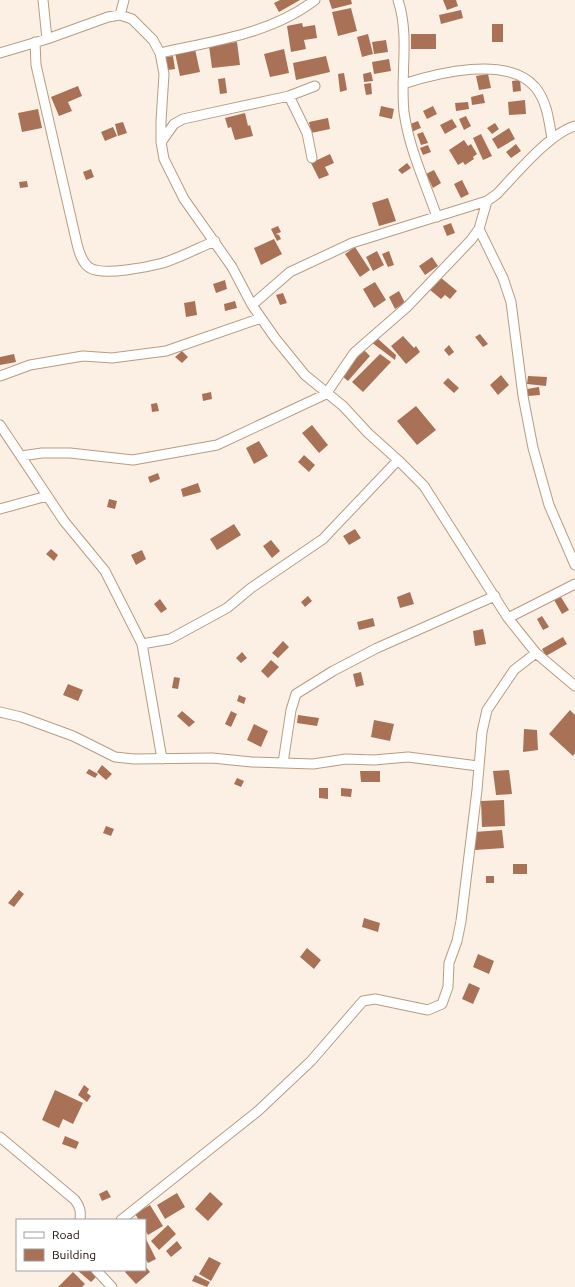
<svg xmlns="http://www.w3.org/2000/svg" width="575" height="1287" font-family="Ubuntu,sans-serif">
<rect width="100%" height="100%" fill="#fcf0e5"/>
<path fill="#a97256" d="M 280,0 L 300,0 L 279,12 L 274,3 Z
M 329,0 L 351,0 L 352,4 L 332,9 Z
M 443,0 L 456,0 L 458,6 L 447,10 Z
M 351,8 L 357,31 L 338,36 L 332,12 Z
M 461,10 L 463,18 L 441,24 L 439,15 Z
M 302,23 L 303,27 L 315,25 L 317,38 L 304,40 L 306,49 L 291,52 L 287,26 Z
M 492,24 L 503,24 L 503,42 L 492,42 Z
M 368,34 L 373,54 L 362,57 L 357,37 Z
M 411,34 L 436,34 L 436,49 L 411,49 Z
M 386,40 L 388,52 L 374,54 L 372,42 Z
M 237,42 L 240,65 L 212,68 L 209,46 Z
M 195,49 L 200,72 L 180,76 L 175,53 Z
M 284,49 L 289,73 L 270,77 L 264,54 Z
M 173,56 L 175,69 L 168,70 L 166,57 Z
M 326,56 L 330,72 L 296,80 L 293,63 Z
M 389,59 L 391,71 L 374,74 L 372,62 Z
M 371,72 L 373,81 L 364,82 L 363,74 Z
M 344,73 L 347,90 L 340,92 L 338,74 Z
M 488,74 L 491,88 L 479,90 L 476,76 Z
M 225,78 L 227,93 L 220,94 L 218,79 Z
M 520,80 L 521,91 L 513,92 L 512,81 Z
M 371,83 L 372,94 L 366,95 L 364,84 Z
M 78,86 L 82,96 L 68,102 L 72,111 L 59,116 L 51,97 Z
M 483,94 L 485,103 L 472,105 L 471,97 Z
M 525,100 L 526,114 L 509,115 L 508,102 Z
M 468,102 L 469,109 L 456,111 L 455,103 Z
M 381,106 L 394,109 L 392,119 L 379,116 Z
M 433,106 L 437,114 L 427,119 L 423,111 Z
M 38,109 L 42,128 L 22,132 L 18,113 Z
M 245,113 L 248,126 L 250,125 L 253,136 L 235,140 L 231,127 L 228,128 L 225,118 Z
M 466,116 L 471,126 L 464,130 L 459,119 Z
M 328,118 L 330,129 L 311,133 L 309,122 Z
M 452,119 L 457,127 L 445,134 L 440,125 Z
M 418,121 L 421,128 L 411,132 L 408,125 Z
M 123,122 L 127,133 L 118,136 L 115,124 Z
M 495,123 L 499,129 L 492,134 L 487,128 Z
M 113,127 L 117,136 L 105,141 L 101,132 Z
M 509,128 L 515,139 L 498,149 L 492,139 Z
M 423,132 L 428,143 L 421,145 L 417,134 Z
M 481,134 L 492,156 L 483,160 L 473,138 Z
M 464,140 L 468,146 L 471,144 L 477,154 L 473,157 L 474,159 L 465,165 L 463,162 L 458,165 L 449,150 Z
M 516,144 L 521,151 L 511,158 L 506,152 Z
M 428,145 L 431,152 L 423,155 L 420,148 Z
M 330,154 L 334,163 L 325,167 L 329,175 L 319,179 L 311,163 Z
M 407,163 L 411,168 L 402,174 L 398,170 Z
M 91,169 L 94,177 L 86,180 L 83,172 Z
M 434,170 L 441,183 L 433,188 L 426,174 Z
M 462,180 L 469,194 L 461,198 L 454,184 Z
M 27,181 L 28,187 L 20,188 L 19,182 Z
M 388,198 L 396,221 L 379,226 L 372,203 Z
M 451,223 L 455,233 L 447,236 L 443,226 Z
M 278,226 L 281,232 L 276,234 L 279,235 L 281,239 L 277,241 L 271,229 Z
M 274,239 L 282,254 L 261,265 L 254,248 Z
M 355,247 L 370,270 L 360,277 L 345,254 Z
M 377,251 L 384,265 L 373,271 L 366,257 Z
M 389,251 L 394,265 L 388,267 L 382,254 Z
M 432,257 L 438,266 L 425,275 L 419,266 Z
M 440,277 L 457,291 L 450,299 L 445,295 L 441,299 L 430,290 Z
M 225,280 L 227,289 L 216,293 L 213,284 Z
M 375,282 L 386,300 L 374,308 L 363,289 Z
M 399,291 L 405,303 L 395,309 L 389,297 Z
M 283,293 L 287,303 L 280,305 L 276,295 Z
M 195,301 L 197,315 L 186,317 L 184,303 Z
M 235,301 L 237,308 L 225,311 L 224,304 Z
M 480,334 L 488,344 L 483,347 L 475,337 Z
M 403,336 L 414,348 L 416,346 L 420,352 L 406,364 L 391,346 Z
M 377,338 L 396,355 L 395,360 L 371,342 Z
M 449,345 L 454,352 L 449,356 L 444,350 Z
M 364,350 L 370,356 L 348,381 L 341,375 Z
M 182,351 L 188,357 L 182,363 L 175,357 Z
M 14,354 L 16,362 L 0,365 L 0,357 Z
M 380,354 L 391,362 L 363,392 L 352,382 Z
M 501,375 L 509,385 L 498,395 L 490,385 Z
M 528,376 L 547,377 L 546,386 L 527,384 Z
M 448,378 L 459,388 L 454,393 L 443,383 Z
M 539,387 L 540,395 L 528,396 L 527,389 Z
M 211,392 L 212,399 L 203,401 L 202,394 Z
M 157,403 L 159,411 L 152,412 L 151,404 Z
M 416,406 L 436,430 L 417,445 L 397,421 Z
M 312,425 L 328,445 L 319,453 L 302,433 Z
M 259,441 L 268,456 L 254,464 L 246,448 Z
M 304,455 L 315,465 L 309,472 L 298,462 Z
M 158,473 L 160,479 L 150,483 L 148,477 Z
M 198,483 L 201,492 L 183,497 L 181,489 Z
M 109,499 L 117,501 L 115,509 L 107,507 Z
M 234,524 L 241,535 L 217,550 L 210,539 Z
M 355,529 L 361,538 L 349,545 L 343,536 Z
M 271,540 L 280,551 L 272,558 L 263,546 Z
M 51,549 L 58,555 L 54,561 L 46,554 Z
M 142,550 L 146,559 L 136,565 L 131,555 Z
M 410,592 L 414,604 L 400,608 L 397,597 Z
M 559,594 L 569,610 L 562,614 L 553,598 Z
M 308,596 L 312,601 L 305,607 L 301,602 Z
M 160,599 L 167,609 L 161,613 L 154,604 Z
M 542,616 L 549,627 L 543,630 L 537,619 Z
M 373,618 L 375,626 L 359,630 L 357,622 Z
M 483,629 L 486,644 L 475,646 L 473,631 Z
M 563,637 L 567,644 L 546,656 L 542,649 Z
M 283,641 L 289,647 L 278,658 L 272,653 Z
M 242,652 L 247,658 L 241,663 L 236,658 Z
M 271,660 L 279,667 L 268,678 L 261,671 Z
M 361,672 L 364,685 L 356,687 L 353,674 Z
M 174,677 L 180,678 L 178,689 L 172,688 Z
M 68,684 L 83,690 L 78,701 L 63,695 Z
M 239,695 L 246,698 L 244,704 L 237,701 Z
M 570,710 L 575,715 L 575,753 L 573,756 L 549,734 Z
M 182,711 L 195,722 L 189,727 L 177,716 Z
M 231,711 L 237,714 L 231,727 L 225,724 Z
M 298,715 L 319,718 L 317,726 L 297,723 Z
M 374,720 L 394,724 L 390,741 L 371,737 Z
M 254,724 L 268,731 L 261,747 L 247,740 Z
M 524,729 L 537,730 L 538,750 L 523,752 Z
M 102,765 L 112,774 L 106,780 L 97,772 Z
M 89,769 L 98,774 L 95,778 L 86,773 Z
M 509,770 L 512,794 L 496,795 L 493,771 Z
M 360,771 L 380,771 L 380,782 L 361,782 Z
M 237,778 L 244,781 L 241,787 L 234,784 Z
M 319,788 L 328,788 L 328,799 L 319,798 Z
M 341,788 L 352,789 L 351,797 L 341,796 Z
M 504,800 L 505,826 L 482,827 L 481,801 Z
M 106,826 L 114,829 L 111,836 L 103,833 Z
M 502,830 L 504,848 L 475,850 L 474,832 Z
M 513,864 L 527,864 L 527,874 L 513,874 Z
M 486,876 L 494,876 L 494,883 L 486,883 Z
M 19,890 L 24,894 L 14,907 L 8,903 Z
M 364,918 L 380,923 L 378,932 L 362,927 Z
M 307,948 L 321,960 L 314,969 L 300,957 Z
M 478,954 L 494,961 L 489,974 L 473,967 Z
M 469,983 L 480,988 L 473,1004 L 462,999 Z
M 84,1085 L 89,1089 L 87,1093 L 91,1096 L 87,1102 L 78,1095 Z
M 55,1090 L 83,1103 L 73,1124 L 63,1119 L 59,1128 L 42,1120 Z
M 65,1136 L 79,1142 L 76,1149 L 62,1144 Z
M 107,1190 L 111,1197 L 102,1201 L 99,1194 Z
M 210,1192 L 223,1204 L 208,1221 L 195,1209 Z
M 177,1193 L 185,1207 L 165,1219 L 157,1205 Z
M 150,1205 L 163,1226 L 148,1235 L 145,1230 L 145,1220 L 139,1220 L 135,1214 Z
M 168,1225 L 176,1234 L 159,1250 L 151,1241 Z
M 145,1237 L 156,1259 L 148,1263 L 145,1258 Z
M 177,1241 L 182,1248 L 171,1257 L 166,1251 Z
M 209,1257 L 221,1263 L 211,1281 L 199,1274 Z
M 145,1266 L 150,1272 L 136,1284 L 125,1272 L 127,1270 L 145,1270 Z
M 77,1270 L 90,1270 L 97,1276 L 91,1282 Z
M 73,1272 L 85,1284 L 82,1287 L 58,1287 Z
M 195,1275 L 210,1282 L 207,1287 L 192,1281 Z"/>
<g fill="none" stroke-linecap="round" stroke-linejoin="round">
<g stroke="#b89c82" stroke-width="11">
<path id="street" d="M 43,0 L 47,39
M 398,0 C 410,37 400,74 404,112 C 409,149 425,182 437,217
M 120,15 L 124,0
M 35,42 L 36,65 L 77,244 C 79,252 82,263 90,268 C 104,276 148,267 163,263 C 181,257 198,248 215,241
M 0,53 L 47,39 L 108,17 L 120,15 L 132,19 L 153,40 L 160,53 L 164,74 L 161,121 L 161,142 L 164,159 L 184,199 L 232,267 L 252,305 L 275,338 L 305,375 L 343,406 L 368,433 L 398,460 L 424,486 L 508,618 L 536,653 L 575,686
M 160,53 C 213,41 271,34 315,0
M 403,84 C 437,73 507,55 535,87 C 547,101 549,121 552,139
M 289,96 L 315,86
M 162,141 L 174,124 L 183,119 L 289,96 L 307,133 L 312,158
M 479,229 L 503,278 L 511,302 L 523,396 L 533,448 L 549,505 L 575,565
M 252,305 L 290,272 L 352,243 L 487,201 L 497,194 C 516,174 550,133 575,126
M 0,376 L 30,365 L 83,356 L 112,358 L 166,351 L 261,318
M 0,425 L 64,521 L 105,571 L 142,644 L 162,759
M 21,456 L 42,453 L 70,453 L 133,460 L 217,445 L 326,394 L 354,353 L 408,306 L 471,240 L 479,229 L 487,201
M 0,509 L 47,496
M 508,618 L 575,584
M 142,644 L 170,639 L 227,608 L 251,588 L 323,539 L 398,460
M 0,712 L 21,717 L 73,736 L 115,757 L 134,759 L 212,758 L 252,762 L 313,764 L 346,759 L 374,760 L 408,757 L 478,766
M 283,763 L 291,710 L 296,694 L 333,671 L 377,648 L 495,596
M 0,1137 L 75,1200 C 80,1207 81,1211 80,1220
M 121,1220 L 258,1111 L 311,1061 L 363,1001 L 375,999 L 428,1010 L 442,1004 L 448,987 L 449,963 L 457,941 L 461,921 L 477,790 L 482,732 L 487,710 L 514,670 L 536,653
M 96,1270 L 112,1287"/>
</g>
<use href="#street" stroke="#fff" stroke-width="9"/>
</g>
<rect x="16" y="1219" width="130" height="52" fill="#ffffff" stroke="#a29e9b"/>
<rect x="24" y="1232" width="20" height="6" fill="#ffffff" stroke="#a29e9b"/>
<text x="52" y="1239" font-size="12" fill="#170d05">Road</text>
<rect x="24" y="1249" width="20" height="12" fill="#a97256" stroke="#a29e9b"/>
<text x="52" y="1259" font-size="12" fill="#170d05">Building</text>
</svg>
